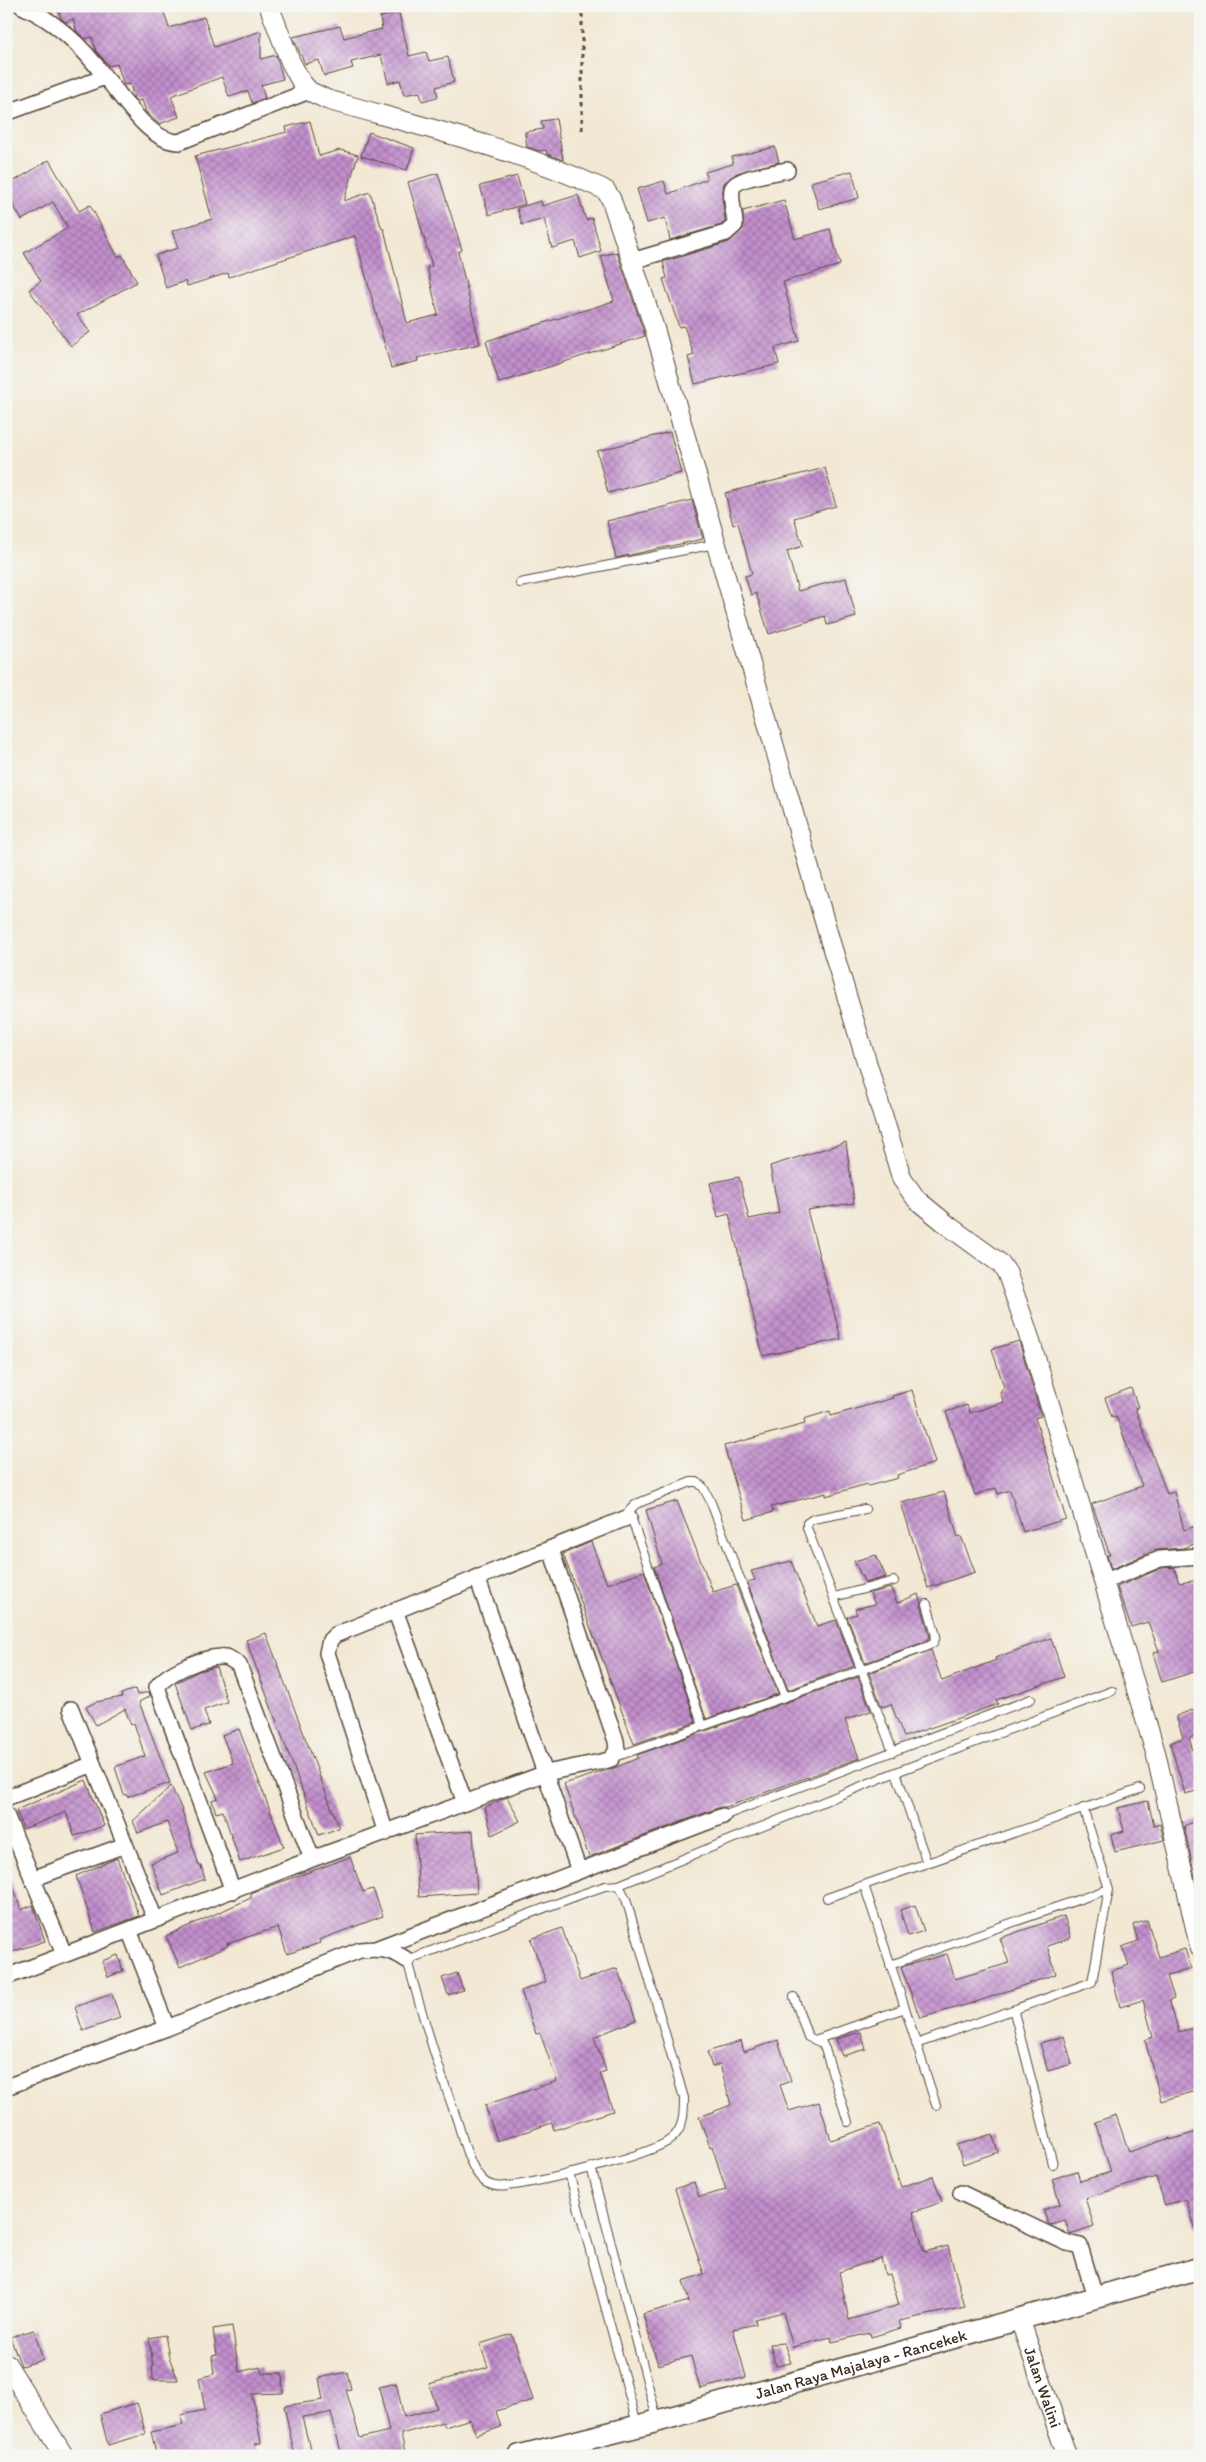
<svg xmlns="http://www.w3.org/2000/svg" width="1206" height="2462" font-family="Itim,sans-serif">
<defs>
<pattern id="building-cross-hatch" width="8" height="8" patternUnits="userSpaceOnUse" patternTransform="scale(1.25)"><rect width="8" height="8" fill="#c28fcd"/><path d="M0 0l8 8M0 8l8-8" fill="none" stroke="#9f75a6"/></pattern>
</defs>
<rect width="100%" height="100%" fill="#f6f6f2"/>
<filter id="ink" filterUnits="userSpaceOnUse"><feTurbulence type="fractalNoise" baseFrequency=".02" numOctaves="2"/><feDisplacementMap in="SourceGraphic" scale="10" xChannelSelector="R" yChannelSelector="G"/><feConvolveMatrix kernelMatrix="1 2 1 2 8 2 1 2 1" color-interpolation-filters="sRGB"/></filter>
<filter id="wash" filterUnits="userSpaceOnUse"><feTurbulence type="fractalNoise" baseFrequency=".0096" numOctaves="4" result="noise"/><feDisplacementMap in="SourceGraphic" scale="20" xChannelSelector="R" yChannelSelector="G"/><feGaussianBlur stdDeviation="1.12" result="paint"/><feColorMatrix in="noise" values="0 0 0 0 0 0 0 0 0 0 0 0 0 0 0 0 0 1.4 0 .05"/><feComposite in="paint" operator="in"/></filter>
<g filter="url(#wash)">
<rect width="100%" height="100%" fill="#f2e8d4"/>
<g id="blocks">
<path fill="url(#building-cross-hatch)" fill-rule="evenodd" d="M 57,6 L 162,6 L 169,28 L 204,17 L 214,47 L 261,31 L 261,59 L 276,55 L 283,79 L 261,85 L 265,98 L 252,103 L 248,91 L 229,97 L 222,77 L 171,96 L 179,117 L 159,124 L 146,112 L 142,100 L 137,101 L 134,99 L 130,84 L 124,85 L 117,64 L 109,66 L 96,51 L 92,37 L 85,39 L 77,32 L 73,19 L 65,22 L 61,18 Z
M 399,13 L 409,56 L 426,52 L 429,61 L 448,57 L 454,82 L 436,87 L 438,97 L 422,101 L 420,92 L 404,95 L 400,80 L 388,83 L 381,55 L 351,62 L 353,68 L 324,76 L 319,60 L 305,64 L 293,37 L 340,26 L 344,38 L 382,29 L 380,17 Z
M 556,119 L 563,160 L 547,154 L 546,150 L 540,151 L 527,147 L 525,132 L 543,129 L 541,121 Z
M 310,121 L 319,156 L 340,150 L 358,155 L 344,201 L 370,192 L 382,229 L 384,229 L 407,323 L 438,315 L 427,267 L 432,266 L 408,182 L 438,173 L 462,250 L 458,252 L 480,344 L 417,358 L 418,361 L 391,368 L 355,236 L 229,277 L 228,273 L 187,286 L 185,281 L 166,288 L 156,255 L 178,248 L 172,231 L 212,219 L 195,156 L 287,132 L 286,127 Z
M 369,132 L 414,148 L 407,170 L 361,156 Z
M 775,147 L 779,162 L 737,173 L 724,183 L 722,198 L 725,221 L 721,225 L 670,240 L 665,218 L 647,223 L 637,189 L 664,181 L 668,194 L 707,179 L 705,172 L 733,164 L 732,157 Z
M 49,160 L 79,211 L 90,205 L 118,257 L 122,255 L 137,282 L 77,315 L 90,332 L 71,346 L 29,290 L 41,281 L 24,253 L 68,228 L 53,202 L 22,220 L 6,193 L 6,186 Z
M 852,171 L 859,198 L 819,209 L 811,182 Z
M 517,176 L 525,204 L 489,215 L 480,186 Z
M 578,195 L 586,220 L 592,218 L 601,251 L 580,258 L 575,241 L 552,248 L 544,219 L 522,225 L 517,208 L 541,201 L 542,206 Z
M 784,200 L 795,239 L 830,229 L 840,265 L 783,282 L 799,341 L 775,348 L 779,364 L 695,384 L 688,357 L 694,355 L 684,326 L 679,327 L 663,279 L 667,278 L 663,262 L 729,242 L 743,229 L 743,211 Z
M 617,252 L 645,336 L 499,383 L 486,341 L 614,301 L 601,256 Z
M 670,432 L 681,473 L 608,493 L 597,451 Z
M 825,468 L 836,506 L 794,518 L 803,546 L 787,551 L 798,591 L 846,578 L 856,617 L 827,625 L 825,616 L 769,634 L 756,593 L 751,595 L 745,576 L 752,574 L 738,523 L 733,525 L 725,493 Z
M 692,500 L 703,539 L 616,558 L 607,521 Z
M 846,1142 L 854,1203 L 807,1210 L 841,1339 L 763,1356 L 729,1214 L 718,1217 L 710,1183 L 739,1177 L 749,1219 L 779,1213 L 770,1166 Z
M 1019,1341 L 1041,1416 L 1035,1418 L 1066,1519 L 1023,1532 L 1010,1490 L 998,1494 L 996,1488 L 975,1495 L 946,1412 L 967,1405 L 970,1413 L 1004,1402 L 1000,1393 L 1004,1387 L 992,1349 Z
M 1131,1388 L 1138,1407 L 1135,1408 L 1167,1494 L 1174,1492 L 1184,1530 L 1200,1525 L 1200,1542 L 1183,1548 L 1156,1550 L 1111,1569 L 1107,1555 L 1110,1555 L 1092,1504 L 1142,1486 L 1116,1416 L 1112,1417 L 1105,1398 Z
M 912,1390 L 935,1463 L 897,1475 L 898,1478 L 868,1486 L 867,1484 L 826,1496 L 826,1493 L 771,1507 L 773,1512 L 746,1520 L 724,1446 L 805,1424 L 804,1419 L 830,1411 L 831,1416 L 893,1398 L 892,1396 Z
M 944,1492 L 958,1537 L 961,1536 L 975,1572 L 928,1588 L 901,1503 Z
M 677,1501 L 713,1592 L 736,1585 L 778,1694 L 706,1719 L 654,1567 L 662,1564 L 646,1510 Z
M 591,1542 L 607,1584 L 644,1571 L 696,1722 L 634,1744 L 563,1554 Z
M 876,1555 L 886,1577 L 865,1583 L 854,1561 Z
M 791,1561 L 817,1626 L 836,1620 L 854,1666 L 788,1690 L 747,1582 L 755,1580 L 751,1571 Z
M 1174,1567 L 1179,1583 L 1200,1580 L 1200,1670 L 1162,1682 L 1153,1653 L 1159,1651 L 1148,1622 L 1131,1627 L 1117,1587 L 1162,1568 Z
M 891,1588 L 897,1603 L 918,1594 L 930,1637 L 924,1642 L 865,1663 L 847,1617 L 857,1614 L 855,1609 L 875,1604 L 870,1593 Z
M 266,1633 L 339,1828 L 319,1835 L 246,1640 Z
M 1051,1638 L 1064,1677 L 996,1700 L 998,1704 L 904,1737 L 891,1704 L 882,1707 L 869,1673 L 931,1650 L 942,1681 L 996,1660 L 995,1658 Z
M 216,1667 L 227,1702 L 204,1710 L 209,1725 L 192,1730 L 175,1683 L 199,1671 Z
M 858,1677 L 871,1711 L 845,1720 L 859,1758 L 726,1807 L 720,1807 L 589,1857 L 564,1784 L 614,1768 L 638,1758 L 637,1755 Z
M 135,1689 L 137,1695 L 149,1692 L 150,1696 L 139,1702 L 170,1783 L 127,1797 L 126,1794 L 124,1795 L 115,1767 L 145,1756 L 134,1723 L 131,1725 L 125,1709 L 96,1725 L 86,1707 L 96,1702 L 122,1697 L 121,1694 Z
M 1200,1707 L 1200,1734 L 1189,1738 L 1200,1772 L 1200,1790 L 1185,1794 L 1170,1743 L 1183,1738 L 1176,1716 Z
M 239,1729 L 284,1847 L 240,1862 L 223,1811 L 216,1813 L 212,1800 L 218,1798 L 206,1772 L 233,1763 L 222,1735 Z
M 86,1780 L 104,1826 L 74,1836 L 66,1812 L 23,1829 L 16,1810 Z
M 171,1786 L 182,1810 L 199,1866 L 201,1866 L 205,1879 L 163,1895 L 151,1863 L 178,1853 L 167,1822 L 138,1833 L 133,1821 Z
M 507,1797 L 520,1821 L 492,1835 L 485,1807 Z
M 1148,1801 L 1154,1826 L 1160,1824 L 1164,1840 L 1115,1852 L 1111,1835 L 1124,1831 L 1118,1808 Z
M 1200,1819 L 1200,1880 L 1196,1881 L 1184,1826 Z
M 473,1831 L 477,1893 L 419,1897 L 415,1835 Z
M 350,1857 L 363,1892 L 373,1889 L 383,1916 L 319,1940 L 320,1943 L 287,1954 L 278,1927 L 227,1944 L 228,1946 L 180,1967 L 166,1936 L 251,1898 L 251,1893 Z
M 117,1858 L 139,1916 L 95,1932 L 76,1876 Z
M 9,1875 L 21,1910 L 33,1905 L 45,1941 L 6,1954 L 6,1876 Z
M 915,1905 L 924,1931 L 908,1936 L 900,1910 Z
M 1064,1916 L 1071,1938 L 1047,1946 L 1056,1974 L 976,2002 L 920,2018 L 901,1967 L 947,1954 L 955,1979 L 1009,1963 L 1000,1938 Z
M 1147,1920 L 1159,1957 L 1185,1949 L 1191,1969 L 1167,1976 L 1174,1998 L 1169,2000 L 1179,2032 L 1200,2026 L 1200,2090 L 1161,2101 L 1145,2040 L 1153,2037 L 1143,2000 L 1120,2007 L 1111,1971 L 1129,1965 L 1122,1947 L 1138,1941 L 1133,1925 Z
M 562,1928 L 580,1981 L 617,1968 L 636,2020 L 594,2037 L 606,2071 L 600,2073 L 613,2111 L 554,2130 L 552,2123 L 497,2141 L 485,2105 L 557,2081 L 540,2033 L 536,2034 L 521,1991 L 546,1982 L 531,1939 Z
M 118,1955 L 123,1971 L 108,1977 L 102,1961 Z
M 457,1973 L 463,1990 L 448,1995 L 442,1978 Z
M 112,1994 L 120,2018 L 83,2031 L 75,2007 Z
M 861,2032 L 866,2049 L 842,2056 L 836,2039 Z
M 1064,2036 L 1072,2064 L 1048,2071 L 1040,2043 Z
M 778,2040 L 791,2081 L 780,2085 L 789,2111 L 819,2102 L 831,2140 L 880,2124 L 901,2187 L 933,2176 L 942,2202 L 913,2212 L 924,2252 L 948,2246 L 965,2307 L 899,2321 L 901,2328 L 871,2337 L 870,2333 L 832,2342 L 831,2337 L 793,2347 L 783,2312 L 755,2319 L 756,2324 L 733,2329 L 746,2377 L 700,2389 L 691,2356 L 658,2365 L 643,2314 L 689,2301 L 683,2281 L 704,2274 L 675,2189 L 694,2182 L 699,2197 L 726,2190 L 712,2146 L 710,2147 L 699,2117 L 731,2105 L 720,2064 L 712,2067 L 707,2052 L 741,2041 L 744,2052 ZM 881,2258 L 885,2275 L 890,2274 L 899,2305 L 849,2320 L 839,2272 Z
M 1116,2115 L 1129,2152 L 1170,2138 L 1170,2140 L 1200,2131 L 1200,2230 L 1196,2230 L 1186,2199 L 1165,2205 L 1156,2177 L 1085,2198 L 1094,2226 L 1070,2234 L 1065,2221 L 1051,2225 L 1048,2223 L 1043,2210 L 1060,2204 L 1052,2179 L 1077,2171 L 1080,2181 L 1111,2172 L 1095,2122 Z
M 992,2134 L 998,2152 L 963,2164 L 957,2145 Z
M 232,2326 L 239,2372 L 260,2367 L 262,2373 L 282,2373 L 283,2393 L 252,2394 L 261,2443 L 255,2444 L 257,2456 L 157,2456 L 151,2432 L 183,2425 L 181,2415 L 205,2410 L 199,2378 L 214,2374 L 212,2356 L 217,2355 L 213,2329 Z
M 34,2330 L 43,2360 L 21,2366 L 10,2337 Z
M 512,2334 L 533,2400 L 496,2411 L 501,2427 L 476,2435 L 470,2419 L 445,2427 L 443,2422 L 401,2434 L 405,2452 L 391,2456 L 342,2456 L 331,2413 L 302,2417 L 312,2456 L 295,2456 L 284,2406 L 323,2400 L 319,2378 L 347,2372 L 351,2389 L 346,2390 L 360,2438 L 389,2431 L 379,2387 L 396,2383 L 404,2417 L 437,2408 L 429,2384 L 488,2367 L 480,2344 Z
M 165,2335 L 169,2357 L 178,2380 L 153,2380 L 152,2357 L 149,2338 Z
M 784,2343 L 791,2363 L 776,2366 L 770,2344 Z
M 137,2403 L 146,2434 L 108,2445 L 100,2414 Z"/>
</g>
</g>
<g filter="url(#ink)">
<use href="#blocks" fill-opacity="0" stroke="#564639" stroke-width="1"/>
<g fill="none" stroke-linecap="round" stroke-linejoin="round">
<g stroke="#564639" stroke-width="10">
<path id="service" d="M 520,583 L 715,544
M 865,1509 L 813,1519 L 807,1523 L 807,1528 L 893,1752
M 834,1597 L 894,1581
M 703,1726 L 629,1511 L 636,1504 L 691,1482 L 697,1482 L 703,1487 L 710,1500 L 785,1697
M 615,1757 L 926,1647 L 934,1642 L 936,1636 L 927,1604
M 896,1772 L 927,1863
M 723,1816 L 1031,1699
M 619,1885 L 626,1899 L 684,2098 C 684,2113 684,2129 671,2139 C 651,2156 536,2183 507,2186 C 500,2187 491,2186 485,2182 C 469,2169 463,2139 457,2120 C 438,2067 422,2014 407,1960 L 579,1895 L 605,1886 Z
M 619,1885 L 896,1772 L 1112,1691
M 864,1885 L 1140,1789
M 1187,1894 L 1200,1891
M 890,1965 L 1109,1889
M 794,1997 L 808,2037 L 822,2043 L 825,2049 L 848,2122
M 905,2008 L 936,2105
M 1014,2012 L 1053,2164
M 815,2040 L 905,2008 L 864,1885 L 827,1898
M 916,2044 L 1092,1982 L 1109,1889 L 1083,1808
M 591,2167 L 657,2419
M 569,2173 L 637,2424"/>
</g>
<g stroke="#564639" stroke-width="18">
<path id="minor" d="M 22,6 C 56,21 83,47 105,77
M 6,113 L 105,77 C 124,98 149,142 179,142 L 309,91
M 632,261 L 726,233 L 735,225 C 735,215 730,199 732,189 C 736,177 775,173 787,170
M 477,1577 L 579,1871
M 1103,1582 L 1160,1559 L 1200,1556
M 395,1610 L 465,1803
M 71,1709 L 155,1919
M 6,1798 L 93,1764
M 6,1815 L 64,1954
M 386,1833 L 327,1653 L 330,1640 L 335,1635 L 629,1517
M 32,1879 L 125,1845
M 233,1891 L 157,1687 C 167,1672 204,1657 221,1657 C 228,1656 233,1661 239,1665 L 312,1859
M 378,1948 L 723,1816
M 407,1960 C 391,1949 379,1948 360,1950 L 167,2028 L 129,1930 L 312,1859 L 546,1773 L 605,1761 L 611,1759 L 617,1750 L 616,1741 L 551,1550
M 6,1977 L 129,1930
M 6,2087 L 167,2028
M 961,2193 L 1067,2243 L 1080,2246 L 1095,2297"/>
</g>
<g stroke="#564639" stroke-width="21">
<g id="tertiary">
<path d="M 269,6 L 291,63 L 302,83 L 309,91 L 328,100 C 420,126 513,148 601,188 L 606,191 L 611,199 L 654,327 L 831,944 L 902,1179 L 917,1200 L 950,1227 L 1001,1264 L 1007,1273 L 1027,1330 L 1156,1754 L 1200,1948"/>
<path id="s1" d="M 1020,2320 L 1067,2456"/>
<path d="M 6,2363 L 64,2456"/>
</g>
</g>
<g stroke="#564639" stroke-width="24">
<g id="secondary">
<path id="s2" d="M 519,2456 L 658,2421 L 1200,2268"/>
</g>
</g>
<path stroke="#564639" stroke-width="3" stroke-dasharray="4 4" stroke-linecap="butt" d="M 582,6 L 582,130"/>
<use href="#service" stroke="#fff" stroke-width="8"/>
<use href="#minor" stroke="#fff" stroke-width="15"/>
<use href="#tertiary" stroke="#fff" stroke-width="19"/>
<use href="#secondary" stroke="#fff" stroke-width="21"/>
</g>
</g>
<g text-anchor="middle" stroke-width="5" stroke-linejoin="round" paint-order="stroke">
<g font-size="16" fill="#3b2a1e" stroke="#f6f6f2">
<text dy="6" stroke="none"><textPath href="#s2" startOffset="354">Jalan Raya Majalaya - Rancekek</textPath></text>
<text dy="6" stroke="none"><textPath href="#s1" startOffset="71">Jalan Walini</textPath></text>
</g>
</g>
<rect width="1206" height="2462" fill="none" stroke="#f6f6f2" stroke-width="25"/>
</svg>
